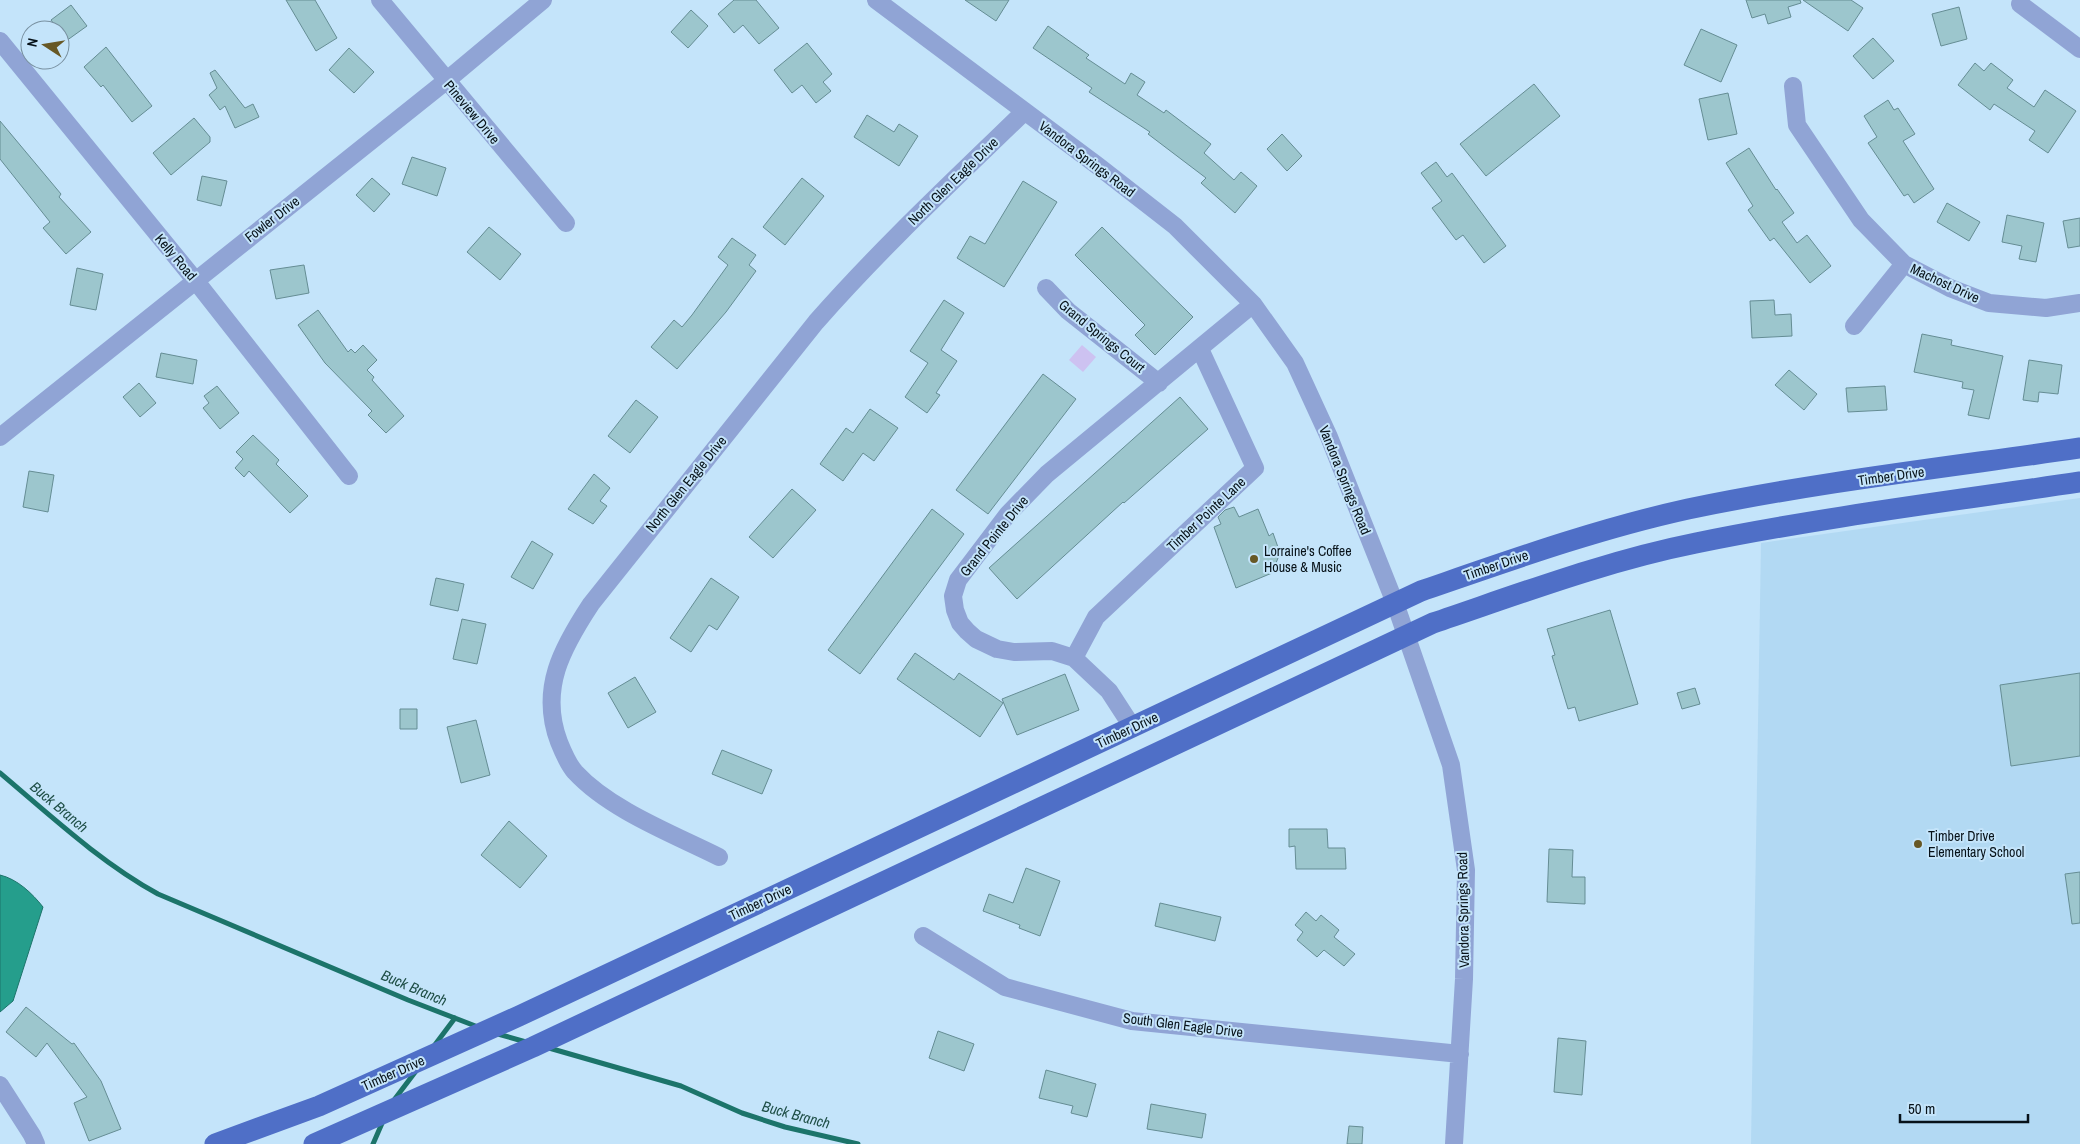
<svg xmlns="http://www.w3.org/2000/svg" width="2080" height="1144" font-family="'Archivo Narrow',sans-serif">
<rect width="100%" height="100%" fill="#c4e4fa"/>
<path fill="#b2d9f3" d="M 2080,498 L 2080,1144 L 1751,1144 L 1761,543 Z"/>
<path fill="#cdc2f1" d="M 1082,345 L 1096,357 L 1083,372 L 1069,360 Z"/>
<path fill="#259e8c" stroke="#1c746a" d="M 0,875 C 17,879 32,893 43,907 L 13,1001 L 0,1012 Z"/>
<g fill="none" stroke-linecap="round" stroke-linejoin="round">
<path stroke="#1c746a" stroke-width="5" d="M 0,773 C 51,816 100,862 158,894 L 408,1000 L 478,1027
M 498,1034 L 526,1042
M 434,1046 L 455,1018
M 549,1048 L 681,1086 L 742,1113 L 785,1127 L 858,1144
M 394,1100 L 416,1071
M 373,1144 L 383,1121"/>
</g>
<path fill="#9cc6cd" stroke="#658d94" d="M 286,0 L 315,0 L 337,38 L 316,51 Z
M 734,0 L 756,0 L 779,28 L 759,44 L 743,25 L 734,33 L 718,14 Z
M 965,0 L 1009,0 L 996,21 Z
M 1746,0 L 1800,0 L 1801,3 L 1788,7 L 1791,17 L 1768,24 L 1765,14 L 1752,18 Z
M 1803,0 L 1851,0 L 1863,8 L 1848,31 Z
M 71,5 L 87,26 L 66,41 L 51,20 Z
M 1959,7 L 1967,39 L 1941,46 L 1932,14 Z
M 691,10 L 708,26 L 688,48 L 671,32 Z
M 1048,26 L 1089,55 L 1086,58 L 1125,84 L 1131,73 L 1145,82 L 1137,95 L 1164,113 L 1166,110 L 1211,144 L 1204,153 L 1234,180 L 1241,172 L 1257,186 L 1235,213 L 1201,183 L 1206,178 L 1148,134 L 1150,132 L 1089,92 L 1092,88 L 1033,48 Z
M 1701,29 L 1737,45 L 1721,82 L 1684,65 Z
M 1873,38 L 1894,61 L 1873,79 L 1853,56 Z
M 807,43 L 832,74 L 823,82 L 831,91 L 816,103 L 802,85 L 792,93 L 774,70 Z
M 106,47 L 152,106 L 132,122 L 103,85 L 101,87 L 84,67 Z
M 349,48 L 374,72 L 354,93 L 329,70 Z
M 1975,63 L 1984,71 L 1991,63 L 2013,80 L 2007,88 L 2034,107 L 2045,90 L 2076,111 L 2048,153 L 2029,140 L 2035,131 L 1994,104 L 1990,110 L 1958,85 Z
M 215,70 L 245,108 L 253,104 L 259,117 L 235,128 L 225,106 L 220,110 L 209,95 L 217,88 L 210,73 Z
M 1534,84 L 1560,116 L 1486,176 L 1460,144 Z
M 1728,93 L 1737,134 L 1708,140 L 1699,99 Z
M 1888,100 L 1894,110 L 1898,108 L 1915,134 L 1903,141 L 1934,189 L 1914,203 L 1908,194 L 1904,196 L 1868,143 L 1877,137 L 1864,116 Z
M 867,115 L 894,132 L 899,124 L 918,136 L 899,166 L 854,137 Z
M 194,118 L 210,137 L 210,142 L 171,175 L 153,153 Z
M 0,121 L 61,194 L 59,197 L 91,232 L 66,254 L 43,228 L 50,222 L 0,159 Z
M 1282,134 L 1302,156 L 1287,171 L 1267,149 Z
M 1749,148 L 1776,190 L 1777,189 L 1794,213 L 1782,222 L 1797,243 L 1807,235 L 1831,266 L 1810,283 L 1774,238 L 1770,241 L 1748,210 L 1753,206 L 1726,163 Z
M 412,157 L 446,168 L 437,196 L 402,184 Z
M 1436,162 L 1447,177 L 1452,173 L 1506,246 L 1484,263 L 1463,235 L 1456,240 L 1432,208 L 1442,201 L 1421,173 Z
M 202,176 L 227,181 L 221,206 L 197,200 Z
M 372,178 L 390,194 L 374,212 L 356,195 Z
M 802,178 L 824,196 L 785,245 L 763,227 Z
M 1023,181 L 1057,202 L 1004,287 L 957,258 L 970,236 L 985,244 Z
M 1947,203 L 1980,222 L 1969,241 L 1937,222 Z
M 2007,215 L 2044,223 L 2036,262 L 2019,259 L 2022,246 L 2002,242 Z
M 2080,218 L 2080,246 L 2068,248 L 2063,221 Z
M 489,227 L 521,254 L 500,280 L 467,252 Z
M 1102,227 L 1193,317 L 1155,355 L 1135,335 L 1145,325 L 1075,255 Z
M 732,238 L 756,255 L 749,265 L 756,271 L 726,312 L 677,369 L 651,347 L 674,320 L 682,327 L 692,315 L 728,265 L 718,257 Z
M 304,265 L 309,293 L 276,299 L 270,270 Z
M 77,268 L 103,274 L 96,310 L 70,305 Z
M 944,300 L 964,313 L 941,350 L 957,361 L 936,393 L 940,395 L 927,413 L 905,397 L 928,363 L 910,351 Z
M 1774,300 L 1775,315 L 1791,314 L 1792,336 L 1752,338 L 1750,301 Z
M 318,310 L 348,352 L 351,349 L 355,353 L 363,345 L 377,360 L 367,370 L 374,377 L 372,380 L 404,416 L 386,433 L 368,415 L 372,411 L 325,363 L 298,325 Z
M 1922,334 L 1952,340 L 1951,345 L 2003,356 L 1989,419 L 1968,415 L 1974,390 L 1962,388 L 1963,382 L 1914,372 Z
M 161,353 L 197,360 L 193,384 L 156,377 Z
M 2029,360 L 2062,365 L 2058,394 L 2039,392 L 2038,402 L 2023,400 Z
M 1789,370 L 1817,394 L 1804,410 L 1775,385 Z
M 1043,374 L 1076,399 L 988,514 L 956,490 Z
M 139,383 L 156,403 L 140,417 L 123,397 Z
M 217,386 L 239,413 L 220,429 L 203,408 L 209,403 L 204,396 Z
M 1885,386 L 1887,410 L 1848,412 L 1846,388 Z
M 1180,397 L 1208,429 L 1124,503 L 1123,502 L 1017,599 L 989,568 Z
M 636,400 L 658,417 L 630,453 L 608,436 Z
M 870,409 L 898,428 L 874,461 L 863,453 L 843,481 L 820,464 L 846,428 L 853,433 Z
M 253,435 L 279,460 L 276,464 L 308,496 L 290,513 L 249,471 L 244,477 L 235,468 L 243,459 L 236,452 Z
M 29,471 L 54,475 L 48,512 L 23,507 Z
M 594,474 L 610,488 L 600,501 L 607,506 L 593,524 L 568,509 Z
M 792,489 L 816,510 L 773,558 L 749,537 Z
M 1234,507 L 1239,517 L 1258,509 L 1269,536 L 1273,533 L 1280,553 L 1272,573 L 1236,588 L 1214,527 L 1221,524 L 1218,517 L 1225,510 Z
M 932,509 L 964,534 L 860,674 L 828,650 Z
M 532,541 L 553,554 L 533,589 L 511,577 Z
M 436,578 L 464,584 L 458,611 L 430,605 Z
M 711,578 L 739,597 L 717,630 L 709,625 L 691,652 L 670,638 Z
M 1610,610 L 1638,704 L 1579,721 L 1575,707 L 1568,709 L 1552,656 L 1555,655 L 1547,629 Z
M 462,619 L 486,624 L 477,664 L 453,659 Z
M 915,653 L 954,680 L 959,673 L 1003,703 L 980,737 L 897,679 Z
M 2080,673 L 2080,756 L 2011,766 L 2000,685 Z
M 1065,674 L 1079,710 L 1017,735 L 1002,699 Z
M 635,677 L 656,712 L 628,728 L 608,693 Z
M 1695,688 L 1700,704 L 1682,709 L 1677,693 Z
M 400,709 L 417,709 L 417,729 L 400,729 Z
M 476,720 L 490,775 L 461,783 L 447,727 Z
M 722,750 L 772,770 L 762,794 L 712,774 Z
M 509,821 L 547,856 L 520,888 L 481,855 Z
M 1289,829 L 1327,829 L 1328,848 L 1345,848 L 1346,869 L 1296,869 L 1295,846 L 1289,847 Z
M 1549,849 L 1573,850 L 1572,877 L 1585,877 L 1585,904 L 1547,902 Z
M 1026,868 L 1060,881 L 1040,936 L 1019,928 L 1020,925 L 983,911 L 989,894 L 1013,903 Z
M 2080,872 L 2080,923 L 2072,924 L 2065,874 Z
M 1160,903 L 1221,917 L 1215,941 L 1155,926 Z
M 1306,912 L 1316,921 L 1321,915 L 1339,930 L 1334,937 L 1355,954 L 1344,966 L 1324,950 L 1317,957 L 1297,940 L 1303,932 L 1295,925 Z
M 26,1007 L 72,1044 L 74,1043 L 101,1081 L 121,1129 L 89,1141 L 74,1103 L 87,1097 L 47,1043 L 36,1057 L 6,1032 Z
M 938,1031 L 974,1044 L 964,1071 L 929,1058 Z
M 1558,1038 L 1586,1041 L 1582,1095 L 1554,1092 Z
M 1046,1070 L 1096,1084 L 1087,1117 L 1071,1113 L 1073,1106 L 1039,1098 Z
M 1151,1104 L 1206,1114 L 1202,1138 L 1147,1129 Z
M 1349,1126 L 1363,1127 L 1362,1144 L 1347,1144 Z"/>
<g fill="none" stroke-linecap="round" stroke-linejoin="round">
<path stroke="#90a4d5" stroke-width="18" d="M 380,0 L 566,223
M 876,0 L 1098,166 L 1175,226 L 1253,304 L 1295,363 L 1329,437 L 1395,603 L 1451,765 L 1466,870 L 1464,979 L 1454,1144
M 2020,4 L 2080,49
M 0,41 L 195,280 L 349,476
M 1793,86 L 1797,125 L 1861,220 L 1904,264 L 1950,288 L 1989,303 L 2046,308 L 2080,303
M 1046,288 L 1068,311 L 1159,383
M 1854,326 L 1904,264
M 0,437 L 446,81 L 543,0
M 1074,658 L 1096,617 L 1255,468 L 1200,349
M 1133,728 L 1109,691 L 1074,658 L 1052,651 L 1014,652 L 997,649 L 976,639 L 967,631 L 960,623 L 955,610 L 953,596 L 958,580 L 1008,514 L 1047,474 L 1253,304
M 719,857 C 673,834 610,810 575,772 C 568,764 563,752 559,742 C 539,689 562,648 591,604 L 816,322 C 881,248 953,181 1024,112
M 923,936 L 1005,987 L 1132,1021 L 1460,1054
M 0,1085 L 32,1135 L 36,1144"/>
<path stroke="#4f6fc7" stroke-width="21" d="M 215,1144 L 319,1106 L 519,1016 L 1421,591 C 1508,561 1597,529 1688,509 C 1817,482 1949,467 2080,448
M 314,1144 L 533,1047 L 1433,623 C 1519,594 1606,561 1696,543 C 1823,517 1952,501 2080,482"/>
</g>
<g fill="#675825" stroke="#c4e4fa" stroke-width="2">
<circle cx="1254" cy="559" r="5"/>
<circle cx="1918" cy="844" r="5"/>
</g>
<g text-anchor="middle" stroke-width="4" stroke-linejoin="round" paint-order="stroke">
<g font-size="14" fill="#071219" stroke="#c4e4fa">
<text transform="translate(472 112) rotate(50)" y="5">Pineview Drive</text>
<text transform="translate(1087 159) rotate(37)" y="5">Vandora Springs Road</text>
<text transform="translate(953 181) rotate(-44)" y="5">North Glen Eagle Drive</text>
<text transform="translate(272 219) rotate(-38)" y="5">Fowler Drive</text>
<text transform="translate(176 257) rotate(50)" y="5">Kelly Road</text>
<text transform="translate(1945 283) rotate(25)" y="5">Machost Drive</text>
<text transform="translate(1102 336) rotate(39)" y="5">Grand Springs Court</text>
<text transform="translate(1891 476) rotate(-8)" y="5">Timber Drive</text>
<text transform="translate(1345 480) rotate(68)" y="5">Vandora Springs Road</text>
<text transform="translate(686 484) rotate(-51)" y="5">North Glen Eagle Drive</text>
<text transform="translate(1206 514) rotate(-43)" y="5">Timber Pointe Lane</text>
<text transform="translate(994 536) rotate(-51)" y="5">Grand Pointe Drive</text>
<text transform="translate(1496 565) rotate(-19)" y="5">Timber Drive</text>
<text transform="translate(1127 730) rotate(-25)" y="5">Timber Drive</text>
<text transform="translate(760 902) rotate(-25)" y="5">Timber Drive</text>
<text transform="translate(1463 910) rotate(-91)" y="5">Vandora Springs Road</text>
<text transform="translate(1183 1025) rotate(7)" y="5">South Glen Eagle Drive</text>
<text transform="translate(393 1073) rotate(-24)" y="5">Timber Drive</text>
</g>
<g font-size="14" fill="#071219" stroke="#c4e4fa" text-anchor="start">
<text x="1264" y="556">Lorraine's Coffee<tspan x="1264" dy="16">House &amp; Music</tspan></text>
<text x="1928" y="841">Timber Drive<tspan x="1928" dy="16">Elementary School</tspan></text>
</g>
<g font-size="15" font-style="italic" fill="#205048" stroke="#c4e4fa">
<text transform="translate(59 807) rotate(40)" y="5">Buck Branch</text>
<text transform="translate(414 988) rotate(23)" y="5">Buck Branch</text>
<text transform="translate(796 1115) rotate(15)" y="5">Buck Branch</text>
</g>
</g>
<g transform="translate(45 45) rotate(282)"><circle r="24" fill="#c4e4fa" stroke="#7890a0"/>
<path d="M0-4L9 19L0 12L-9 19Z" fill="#675825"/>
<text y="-8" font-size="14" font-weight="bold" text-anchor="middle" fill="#071219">N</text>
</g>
<path d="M1900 1114v8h128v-8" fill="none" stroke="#071219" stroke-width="2.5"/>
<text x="1908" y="1114" font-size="15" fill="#071219" stroke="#c4e4fa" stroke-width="4" paint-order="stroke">50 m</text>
</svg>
